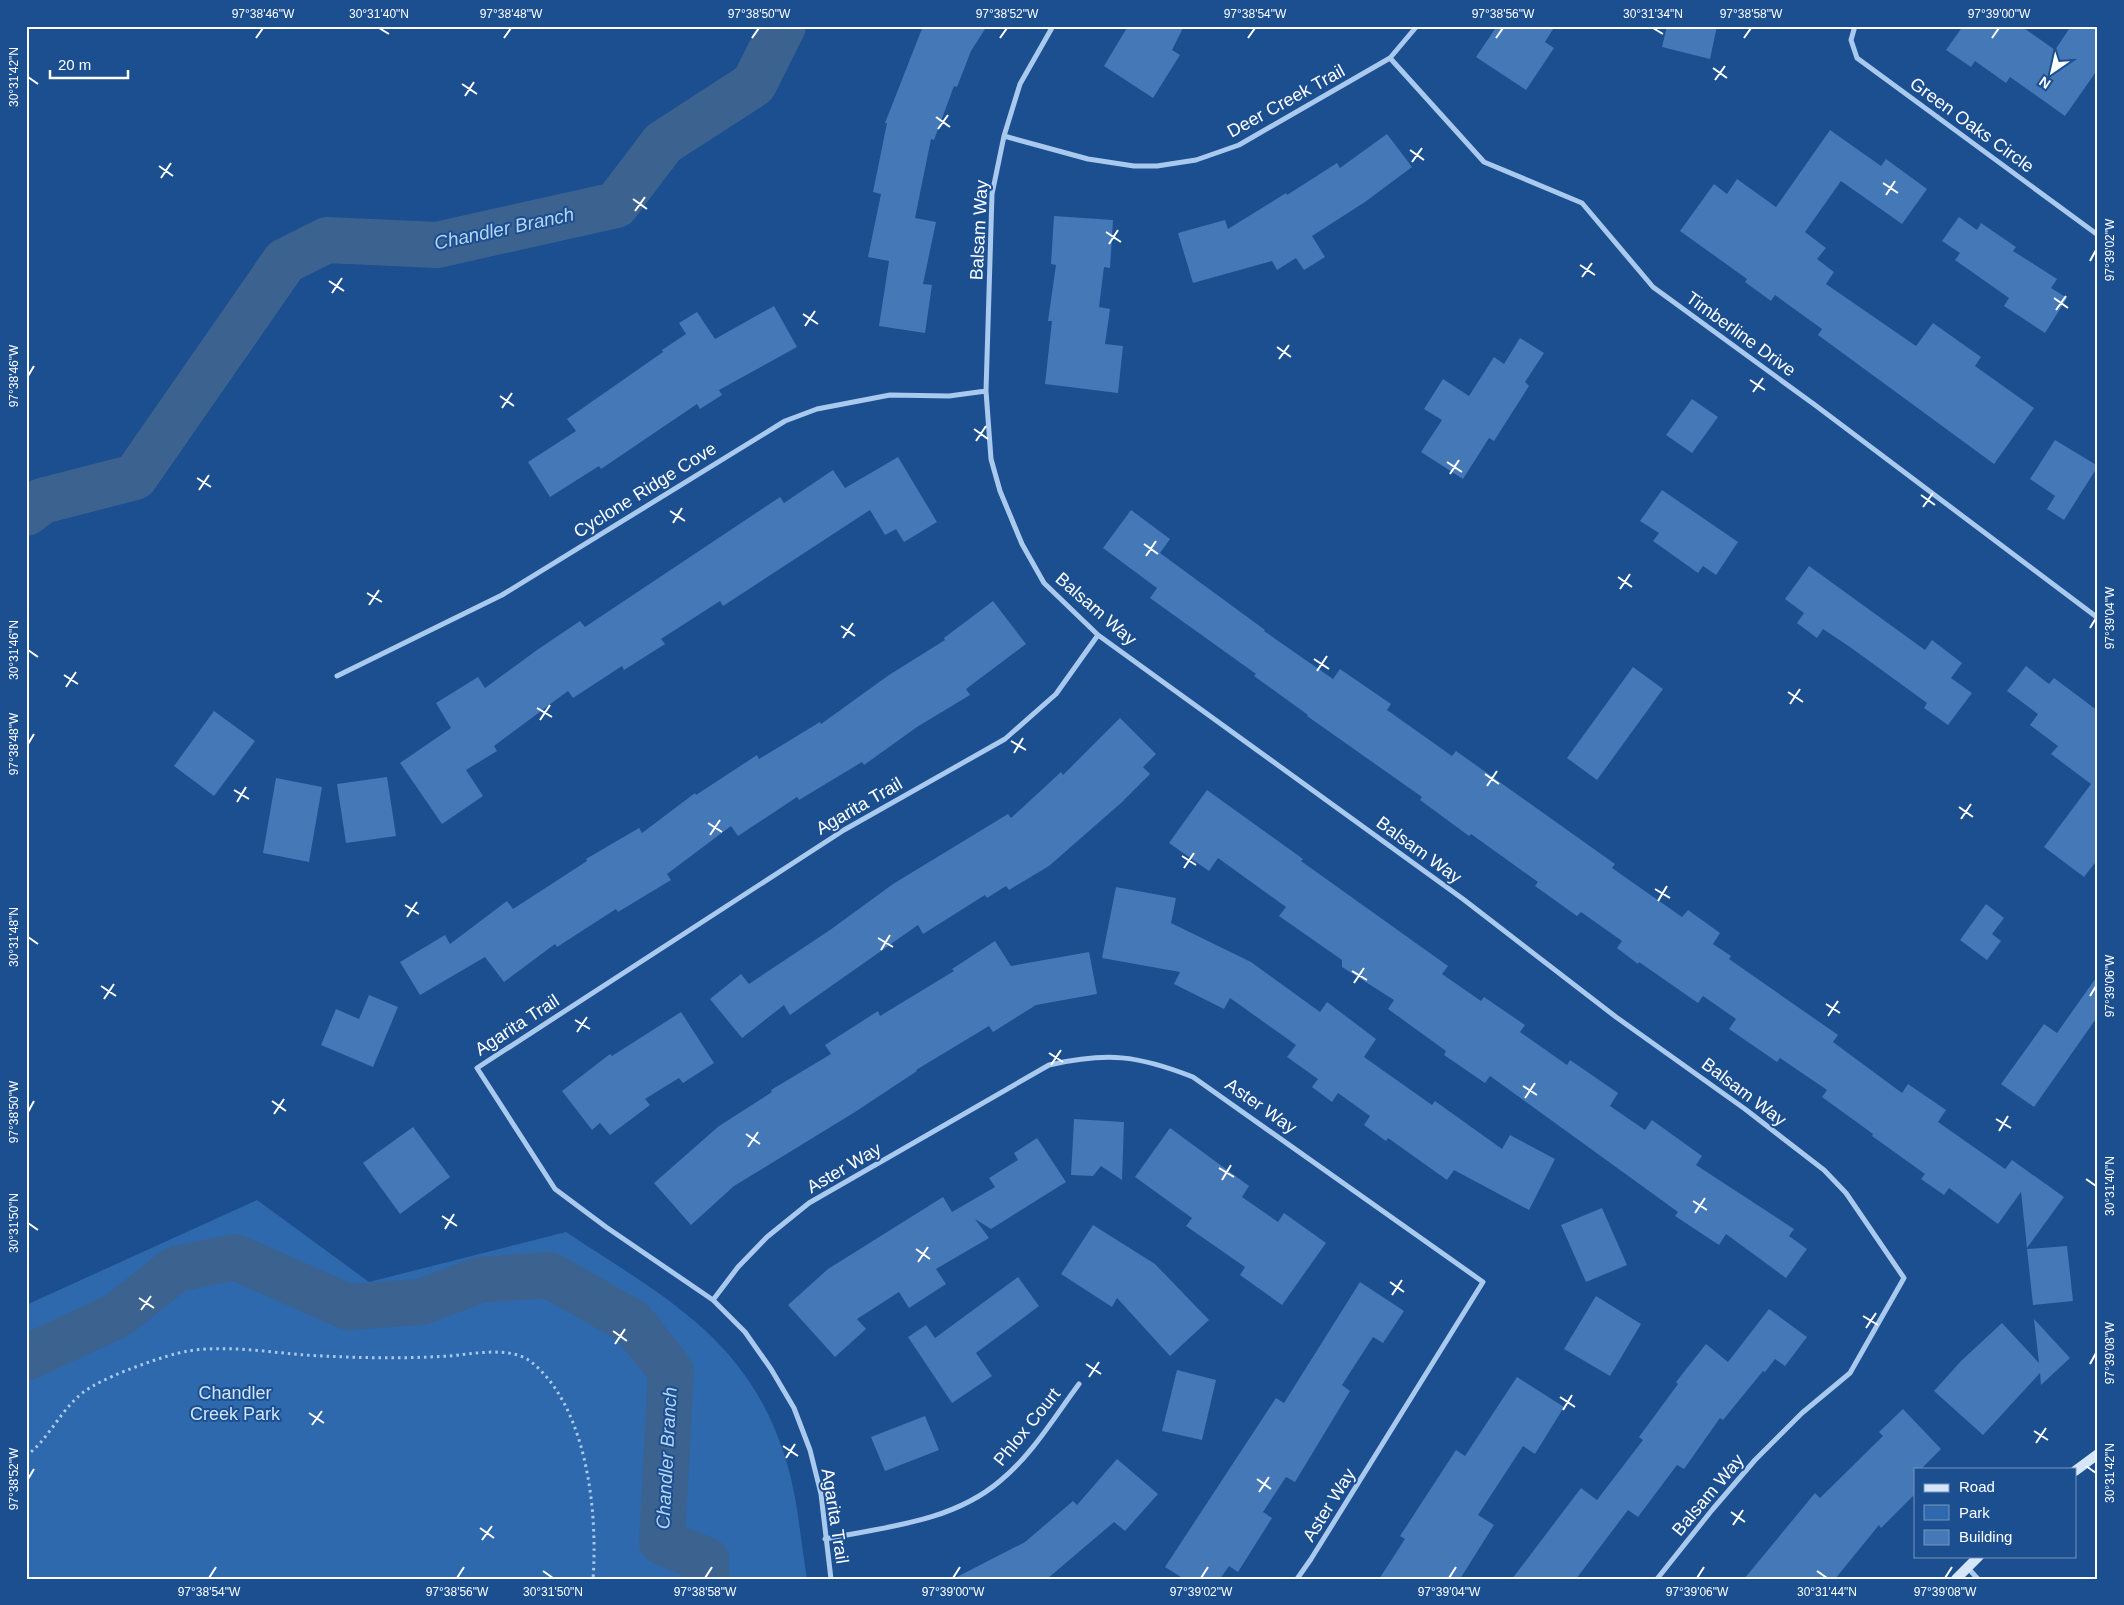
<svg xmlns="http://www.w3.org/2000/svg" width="2124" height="1605" font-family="Helvetica,sans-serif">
<rect width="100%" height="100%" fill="#1b4f8f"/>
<path fill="#2e69ad" d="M 257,1200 L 369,1282 L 566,1232 C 667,1299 752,1340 788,1467 C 798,1502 801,1543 807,1579 L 26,1579 L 26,1305 Z"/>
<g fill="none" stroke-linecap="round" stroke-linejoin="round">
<path stroke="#3c6290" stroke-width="46" d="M 26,513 L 42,501 L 135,477 L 285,261 L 327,240 L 437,245 L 616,205 L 663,143 L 754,84 L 783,26
M 26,1358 L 118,1315 L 176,1269 L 235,1257 L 348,1307 L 421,1302 L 479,1280 L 549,1275 L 632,1322 L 671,1371 L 662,1542 L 706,1560 L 706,1579"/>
</g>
<path fill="#4478b7" d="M 923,26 L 987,26 L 971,51 L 957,87 L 954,86 L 934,140 L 931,139 L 915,218 L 936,222 L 923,284 L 932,285 L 925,333 L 879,326 L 889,261 L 868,257 L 881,194 L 873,192 L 887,123 L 885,123 Z
M 1128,26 L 1184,26 L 1172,50 L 1180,55 L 1153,98 L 1104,66 Z
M 1497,26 L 1555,26 L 1545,42 L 1554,48 L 1526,90 L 1476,57 Z
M 1667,26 L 1717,26 L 1710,59 L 1662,47 Z
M 1963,26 L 2021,26 L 2055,50 L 2071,26 L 2098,26 L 2098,69 L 2065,116 L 2010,77 L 2006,83 L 1975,61 L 1971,67 L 1946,50 Z
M 1830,130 L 1881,166 L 1886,159 L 1927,189 L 1902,224 L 1841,181 L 1805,232 L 1826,248 L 1817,259 L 1834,272 L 1826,284 L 1916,346 L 1933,323 L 1981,357 L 1975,366 L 2034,408 L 1994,464 L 1818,335 L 1822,329 L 1775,295 L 1771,301 L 1745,282 L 1747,279 L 1680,231 L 1714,184 L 1727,194 L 1737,179 L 1776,207 Z
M 1387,134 L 1412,167 L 1365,202 L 1312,236 L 1325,257 L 1304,270 L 1296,258 L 1277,270 L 1272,261 L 1193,283 L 1178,233 L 1225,220 L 1228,229 L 1286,193 L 1287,195 L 1337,163 L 1340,168 Z
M 1054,216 L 1113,220 L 1110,268 L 1104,267 L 1099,307 L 1110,309 L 1105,344 L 1123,346 L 1118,393 L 1045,384 L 1052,321 L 1048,321 L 1056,265 L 1051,264 Z
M 1959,217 L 1977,230 L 1981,223 L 2016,247 L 2013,251 L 2057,279 L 2051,288 L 2067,298 L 2045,333 L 2004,306 L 2009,298 L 1955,260 L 1960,253 L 1942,241 Z
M 774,306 L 797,347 L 719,390 L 722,395 L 700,409 L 697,404 L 601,469 L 599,466 L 550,497 L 528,462 L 576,431 L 567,419 L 663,352 L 662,350 L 686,334 L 679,323 L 697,312 L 715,339 Z
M 1520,338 L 1544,353 L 1525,382 L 1529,386 L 1494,441 L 1489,438 L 1463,479 L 1421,452 L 1442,420 L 1424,409 L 1443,379 L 1469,396 L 1494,357 L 1504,364 Z
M 1692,399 L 1718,417 L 1692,453 L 1666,435 Z
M 2055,440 L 2098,466 L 2064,520 L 2047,509 L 2055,496 L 2030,479 Z
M 898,457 L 937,522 L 904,542 L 896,529 L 885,535 L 870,510 L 723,606 L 720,601 L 661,639 L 665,644 L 624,670 L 622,666 L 573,698 L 568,691 L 494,746 L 497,751 L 466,770 L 483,796 L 442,824 L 400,763 L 451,728 L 436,703 L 478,677 L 485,688 L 537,650 L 580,621 L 585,627 L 780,497 L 784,503 L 833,470 L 845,488 Z
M 1662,490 L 1738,542 L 1716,575 L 1703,566 L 1698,573 L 1653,541 L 1659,533 L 1640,521 Z
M 1131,510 L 1170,539 L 1160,553 L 1265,630 L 1264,631 L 1333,679 L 1340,669 L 1391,704 L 1387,710 L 1452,756 L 1456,751 L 1615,864 L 1612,868 L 1682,917 L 1688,910 L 1720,933 L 1713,944 L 1731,956 L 1729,959 L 1838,1035 L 1833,1042 L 1902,1093 L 1908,1084 L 1946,1110 L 1938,1122 L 2005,1169 L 2012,1160 L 2064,1197 L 2027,1248 L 2021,1192 L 1998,1224 L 1949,1188 L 1944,1195 L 1921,1179 L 1925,1174 L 1872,1136 L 1873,1134 L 1822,1097 L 1827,1090 L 1780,1058 L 1777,1062 L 1729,1029 L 1736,1019 L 1703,996 L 1698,1003 L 1639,962 L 1638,964 L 1617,948 L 1622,941 L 1581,912 L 1577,916 L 1535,886 L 1538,882 L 1471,834 L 1469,836 L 1420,800 L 1422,797 L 1307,716 L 1308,715 L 1254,676 L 1256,674 L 1150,598 L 1157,588 L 1103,548 Z
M 1809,566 L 1925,650 L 1932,640 L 1962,663 L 1951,678 L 1972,693 L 1948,725 L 1924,708 L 1927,703 L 1850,647 L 1823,629 L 1817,638 L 1797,623 L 1804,613 L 1785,599 Z
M 993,601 L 1026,644 L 966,689 L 970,695 L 917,727 L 864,765 L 862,762 L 799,800 L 797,797 L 738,836 L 731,826 L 667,874 L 671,880 L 618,912 L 616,909 L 557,947 L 555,944 L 504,982 L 485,957 L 420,995 L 400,962 L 445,935 L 450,944 L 507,901 L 513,909 L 587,861 L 586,859 L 639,828 L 642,833 L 695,793 L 696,795 L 757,755 L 759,759 L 820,722 L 821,724 L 889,675 L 945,640 L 944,638 Z
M 2026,666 L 2049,684 L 2054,678 L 2098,711 L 2098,859 L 2084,877 L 2044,847 L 2091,784 L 2051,754 L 2058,746 L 2030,725 L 2038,714 L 2007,691 Z
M 1633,667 L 1663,689 L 1597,780 L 1567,758 Z
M 214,711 L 255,741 L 214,796 L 174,766 Z
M 1120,718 L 1156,754 L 1143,767 L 1150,774 L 1121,803 L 1049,866 L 1009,890 L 1006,886 L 987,898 L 985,895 L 923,934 L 918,925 L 790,1015 L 784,1005 L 742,1038 L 710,999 L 741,974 L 749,984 L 830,930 L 893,884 L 1008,814 L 1011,818 L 1061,772 L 1063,775 Z
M 387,777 L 396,836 L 346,843 L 337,784 Z
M 276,778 L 322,787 L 309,862 L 263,853 Z
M 1207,790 L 1303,859 L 1301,861 L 1448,966 L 1442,974 L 1481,1001 L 1484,997 L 1525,1025 L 1520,1032 L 1567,1065 L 1570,1060 L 1618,1093 L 1610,1106 L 1645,1130 L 1652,1120 L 1702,1156 L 1696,1165 L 1794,1229 L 1789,1236 L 1807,1249 L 1786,1278 L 1726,1234 L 1719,1245 L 1675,1216 L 1678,1212 L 1490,1076 L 1485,1083 L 1444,1055 L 1446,1051 L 1388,1009 L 1394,1000 L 1342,967 L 1342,960 L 1279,916 L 1286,907 L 1218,858 L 1209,871 L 1169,843 Z
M 1116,887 L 1176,898 L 1171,923 L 1251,962 L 1320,1012 L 1327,1002 L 1376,1039 L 1364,1057 L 1432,1105 L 1435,1101 L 1502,1149 L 1510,1135 L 1555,1159 L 1529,1210 L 1454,1170 L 1447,1180 L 1388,1138 L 1386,1141 L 1364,1125 L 1370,1116 L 1338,1093 L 1332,1102 L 1312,1087 L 1318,1079 L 1287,1057 L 1296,1045 L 1230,998 L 1224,1009 L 1174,984 L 1180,972 L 1102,958 Z
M 1986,904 L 2004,918 L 1992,934 L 2001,941 L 1987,960 L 1960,940 Z
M 995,941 L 1011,966 L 1089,952 L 1097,994 L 1036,1005 L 993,1032 L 989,1026 L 916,1070 L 917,1071 L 855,1112 L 734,1186 L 691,1225 L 654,1183 L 719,1126 L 772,1092 L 771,1090 L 831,1054 L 825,1045 L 878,1011 L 880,1016 L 954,971 L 952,969 Z
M 2098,975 L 2098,1016 L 2034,1107 L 2001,1084 L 2044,1024 L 2057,1033 Z
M 369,995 L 398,1007 L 373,1067 L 321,1045 L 336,1009 L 359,1019 Z
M 681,1012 L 714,1063 L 683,1083 L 679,1078 L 645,1099 L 650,1105 L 610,1135 L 600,1123 L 592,1130 L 562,1091 L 610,1054 L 612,1056 Z
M 1074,1119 L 1124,1122 L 1122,1180 L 1101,1166 L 1093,1176 L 1071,1175 Z
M 413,1127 L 450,1177 L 400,1214 L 363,1163 Z
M 1170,1128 L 1249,1186 L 1242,1197 L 1278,1222 L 1284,1213 L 1326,1243 L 1282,1305 L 1240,1275 L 1245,1267 L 1186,1226 L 1192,1218 L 1135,1177 Z
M 1037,1138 L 1066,1182 L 991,1229 L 975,1219 L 989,1238 L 936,1269 L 946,1284 L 909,1308 L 899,1292 L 857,1319 L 866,1329 L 835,1357 L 788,1305 L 828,1269 L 943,1197 L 952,1212 L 995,1187 L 989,1178 L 1018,1160 L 1014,1153 Z
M 1602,1208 L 1627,1265 L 1586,1282 L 1561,1225 Z
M 1093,1225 L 1155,1264 L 1209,1320 L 1170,1356 L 1117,1298 L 1112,1307 L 1061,1274 Z
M 2067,1246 L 2073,1301 L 2033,1305 L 2027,1249 Z
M 1018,1277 L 1039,1306 L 976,1353 L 992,1376 L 952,1403 L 908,1337 L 926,1325 L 935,1338 Z
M 1360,1282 L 1404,1311 L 1383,1343 L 1373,1337 L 1342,1385 L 1350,1391 L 1295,1482 L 1286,1477 L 1263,1512 L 1272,1518 L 1238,1572 L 1229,1566 L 1220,1579 L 1184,1579 L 1165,1567 L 1276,1398 L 1284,1403 Z
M 1596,1296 L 1641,1324 L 1610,1376 L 1564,1349 Z
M 1769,1309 L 1807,1337 L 1785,1366 L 1775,1359 L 1765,1372 L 1763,1371 L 1723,1420 L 1720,1418 L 1684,1469 L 1677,1465 L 1638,1517 L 1628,1510 L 1576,1579 L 1512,1579 L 1581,1488 L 1597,1500 L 1643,1440 L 1639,1437 L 1678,1384 L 1676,1382 L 1706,1344 L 1728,1362 Z
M 2034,1319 L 2070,1358 L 2041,1385 L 2040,1373 L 1983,1435 L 1934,1391 L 1961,1361 L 2002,1323 L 2039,1363 Z
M 1177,1370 L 1216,1380 L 1202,1440 L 1162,1431 Z
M 1517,1377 L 1564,1407 L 1535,1454 L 1523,1446 L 1478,1515 L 1494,1525 L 1460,1579 L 1379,1579 L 1405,1539 L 1400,1536 L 1456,1450 L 1465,1456 Z
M 1903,1409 L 1941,1449 L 1921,1469 L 1915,1469 L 1915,1494 L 1881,1528 L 1879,1525 L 1835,1579 L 1744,1579 L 1815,1493 L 1820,1498 L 1883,1436 L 1879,1432 Z
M 925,1416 L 939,1450 L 885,1471 L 871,1437 Z
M 1117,1459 L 1158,1494 L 1125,1531 L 1114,1522 L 1047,1579 L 953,1579 L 1025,1542 L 1073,1501 L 1077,1505 Z"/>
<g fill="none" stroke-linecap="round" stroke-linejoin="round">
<path stroke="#a9c9ee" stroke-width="3" stroke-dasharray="2.5 4" stroke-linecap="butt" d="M 26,1456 C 52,1437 63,1402 93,1386 C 113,1374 165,1355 188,1351 C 227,1345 267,1352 305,1355 C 354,1358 401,1359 449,1356 C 473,1354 509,1346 530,1361 C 587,1405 598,1512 593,1579"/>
<path stroke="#a9c9ee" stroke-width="5" d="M 1053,26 L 1020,84 L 1004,136 L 992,194 L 986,391 L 991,459 L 1000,491 L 1022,544 L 1044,583 L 1098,635 L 1463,899 L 1616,1017 L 1745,1109 L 1824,1170 L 1846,1193 L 1904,1278 L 1850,1373 L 1802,1413 L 1755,1460 L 1712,1510 L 1657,1579
M 1855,26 L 1851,40 L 1857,58 L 2098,235
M 1390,58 L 1484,162 L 1582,203 L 1653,287 L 1815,405 L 2098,618
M 1004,136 L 1088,159 L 1134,166 L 1157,166 L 1196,160 L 1239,145 L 1390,58 L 1417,26
M 337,676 L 502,595 L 785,421 L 817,409 L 890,395 L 949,396 L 986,391
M 713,1300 L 738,1267 L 767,1237 L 809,1203 L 1049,1065 C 1107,1052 1137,1055 1193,1077 L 1483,1282 L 1311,1559 L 1297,1579
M 825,1539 C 885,1527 952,1522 1000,1481 C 1032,1455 1055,1416 1079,1384
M 1967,1567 L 1978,1579
M 831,1579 L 821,1494 L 810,1450 L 794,1408 L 771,1369 L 745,1332 L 713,1300 L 606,1227 L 555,1189 L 477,1068 L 844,830 L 1005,739 L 1056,694 L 1098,635"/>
<path stroke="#d6e6fa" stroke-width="10" d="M 2075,1471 L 2098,1454
M 1956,1579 L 1979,1556"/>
</g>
<path fill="none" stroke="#fff" stroke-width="2" d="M 379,28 L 389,34M 1653,28 L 1663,34M 256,38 L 263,28M 504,38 L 511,28M 752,38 L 759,28M 1000,38 L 1007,28M 1248,38 L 1255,28M 1496,38 L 1503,28M 1744,38 L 1751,28M 1992,38 L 1999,28M 1713,68 L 1727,78M 28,77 L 38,84M 1715,80 L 1725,66M 462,84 L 477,94M 465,96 L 474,82M 936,117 L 950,127M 938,129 L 948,115M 1410,150 L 1424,160M 1412,162 L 1422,148M 159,166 L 173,176M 161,178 L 171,163M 1883,183 L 1898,193M 1886,195 L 1895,181M 633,199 L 647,209M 635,211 L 645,197M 1106,232 L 1121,242M 1109,244 L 1118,230M 2090,261 L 2096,250M 1580,265 L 1595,275M 1582,277 L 1592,263M 329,281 L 344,291M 332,293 L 342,278M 2054,298 L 2068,308M 2056,310 L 2066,296M 803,314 L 818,324M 805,326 L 815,311M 1277,347 L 1291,357M 1279,359 L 1289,345M 28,376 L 34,366M 1750,380 L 1765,390M 1753,392 L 1763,378M 500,396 L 514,406M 502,408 L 512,393M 974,429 L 988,439M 976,441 L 986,426M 1447,462 L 1462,472M 1450,474 L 1459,460M 197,478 L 211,487M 199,490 L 209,475M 1921,495 L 1935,505M 1923,507 L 1933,493M 670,511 L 685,521M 673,523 L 682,508M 1144,544 L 1158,554M 1146,556 L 1156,541M 1618,577 L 1632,587M 1620,589 L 1630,574M 367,593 L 382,602M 369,605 L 379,590M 841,626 L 855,636M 2090,628 L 2096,618M 843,638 L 853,623M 28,650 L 38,657M 1314,659 L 1329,669M 1317,671 L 1327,656M 64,675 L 78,684M 66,687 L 76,672M 1788,692 L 1803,702M 1790,704 L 1800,689M 537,708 L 552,717M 540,720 L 550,705M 1011,741 L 1026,750M 28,744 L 34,734M 1014,753 L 1023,738M 1485,774 L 1499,784M 1487,786 L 1497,771M 234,790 L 249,799M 237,802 L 246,787M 1959,807 L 1973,817M 1961,819 L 1971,804M 708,823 L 722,832M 710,835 L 720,820M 1182,856 L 1196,865M 1184,868 L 1194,853M 1655,889 L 1670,898M 1658,901 L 1667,886M 405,905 L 419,914M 407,917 L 417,902M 28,937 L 38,944M 878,938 L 893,947M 881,950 L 890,935M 1352,971 L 1367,980M 1354,983 L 1364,968M 101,986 L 116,996M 2090,996 L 2096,986M 104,999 L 114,984M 1826,1004 L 1840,1013M 1828,1016 L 1838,1001M 575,1020 L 590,1029M 577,1032 L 587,1017M 1049,1053 L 1063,1062M 1051,1065 L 1061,1050M 1523,1086 L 1537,1095M 1525,1098 L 1535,1083M 272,1101 L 286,1111M 28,1112 L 34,1101M 274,1114 L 284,1099M 1996,1119 L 2011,1128M 1999,1131 L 2008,1116M 746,1134 L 760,1144M 748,1147 L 758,1132M 1219,1168 L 1234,1177M 2086,1179 L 2096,1186M 1222,1180 L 1231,1165M 1693,1201 L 1707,1210M 1695,1213 L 1705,1198M 442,1216 L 457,1226M 28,1223 L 38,1230M 445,1229 L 454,1214M 916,1249 L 930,1259M 918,1262 L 928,1247M 1390,1282 L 1404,1292M 1392,1295 L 1402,1280M 139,1298 L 154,1308M 141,1310 L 151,1296M 1863,1316 L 1878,1325M 1866,1328 L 1876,1313M 613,1331 L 627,1341M 615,1344 L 625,1329M 1086,1364 L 1101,1374M 2090,1364 L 2096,1353M 1089,1377 L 1099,1362M 1560,1397 L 1575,1407M 1563,1410 L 1572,1395M 309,1413 L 324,1423M 312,1425 L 322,1411M 2034,1431 L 2048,1440M 2036,1443 L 2046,1428M 783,1446 L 798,1456M 786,1458 L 795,1444M 2086,1466 L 2096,1473M 28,1479 L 34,1469M 1257,1479 L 1271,1489M 1259,1492 L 1269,1477M 1731,1512 L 1745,1522M 1733,1525 L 1743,1510M 480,1528 L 494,1538M 482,1540 L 492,1526M 543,1571 L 553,1578M 1817,1571 L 1827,1578M 209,1578 L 216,1567M 457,1578 L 464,1567M 705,1578 L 712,1567M 953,1578 L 960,1567M 1201,1578 L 1208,1567M 1449,1578 L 1456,1567M 1697,1578 L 1704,1567M 1945,1578 L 1952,1567"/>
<g text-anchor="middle" stroke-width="4" stroke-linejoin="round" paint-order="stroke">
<g font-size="18" fill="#fff" stroke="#1b4f8f">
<text transform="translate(1286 101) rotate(-29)" y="6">Deer Creek Trail</text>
<text transform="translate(1972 125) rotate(36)" y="6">Green Oaks Circle</text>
<text transform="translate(979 230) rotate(-87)" y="6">Balsam Way</text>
<text transform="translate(1741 334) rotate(36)" y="6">Timberline Drive</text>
<text transform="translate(645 490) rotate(-32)" y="6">Cyclone Ridge Cove</text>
<text transform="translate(1096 609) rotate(41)" y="6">Balsam Way</text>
<text transform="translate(859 806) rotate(-30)" y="6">Agarita Trail</text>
<text transform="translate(1419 850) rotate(36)" y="6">Balsam Way</text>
<text transform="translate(517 1025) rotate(-33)" y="6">Agarita Trail</text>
<text transform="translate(1744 1092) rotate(37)" y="6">Balsam Way</text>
<text transform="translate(1261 1106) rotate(35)" y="6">Aster Way</text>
<text transform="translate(844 1168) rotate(-30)" y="6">Aster Way</text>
<text transform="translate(1027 1427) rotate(-51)" y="6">Phlox Court</text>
<text transform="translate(1708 1495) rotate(-50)" y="6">Balsam Way</text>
<text transform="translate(1329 1505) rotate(-58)" y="6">Aster Way</text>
<text transform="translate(835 1516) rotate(81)" y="6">Agarita Trail</text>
</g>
<g font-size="18" fill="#cfe3fa" stroke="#1b4f8f">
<text x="235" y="1399">Chandler<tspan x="235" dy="21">Creek Park</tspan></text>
</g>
<g font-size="19" font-style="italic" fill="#b5d3f5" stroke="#1b4f8f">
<text transform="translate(504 228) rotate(-12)" y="7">Chandler Branch</text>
<text transform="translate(666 1458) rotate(-87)" y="7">Chandler Branch</text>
</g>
</g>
<rect width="2124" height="1605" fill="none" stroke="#1b4f8f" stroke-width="55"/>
<rect x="1914" y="1468" width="162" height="90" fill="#1b4f8f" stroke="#7695bc"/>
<rect x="1924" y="1484" width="25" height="8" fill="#d6e6fa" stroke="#7695bc"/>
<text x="1959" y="1492" font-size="15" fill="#ffffff">Road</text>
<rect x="1924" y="1505" width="25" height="15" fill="#2e69ad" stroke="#7695bc"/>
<text x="1959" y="1518" font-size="15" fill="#ffffff">Park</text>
<rect x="1924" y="1530" width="25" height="15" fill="#4478b7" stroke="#7695bc"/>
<text x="1959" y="1542" font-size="15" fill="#ffffff">Building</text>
<g transform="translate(2052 72) rotate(214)" stroke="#1b4f8f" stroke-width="4" paint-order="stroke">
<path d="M0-4L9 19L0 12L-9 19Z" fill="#ffffff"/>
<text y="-8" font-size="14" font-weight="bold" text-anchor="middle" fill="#ffffff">N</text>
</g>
<path d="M50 70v8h78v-8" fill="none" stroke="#ffffff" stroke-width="2.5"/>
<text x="58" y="70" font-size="15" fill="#ffffff" stroke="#1b4f8f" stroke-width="4" paint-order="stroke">20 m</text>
<rect x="28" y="28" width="2068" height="1550" fill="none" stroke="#fff" stroke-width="2"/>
<g font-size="12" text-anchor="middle" fill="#fff">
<text x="263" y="18">97°38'46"W</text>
<text x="379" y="18">30°31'40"N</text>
<text x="511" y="18">97°38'48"W</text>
<text x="759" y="18">97°38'50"W</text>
<text x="1007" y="18">97°38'52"W</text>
<text x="1255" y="18">97°38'54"W</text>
<text x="1503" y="18">97°38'56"W</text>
<text x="1653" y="18">30°31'34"N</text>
<text x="1751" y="18">97°38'58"W</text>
<text x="1999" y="18">97°39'00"W</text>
<text transform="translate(14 77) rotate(-90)" y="4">30°31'42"N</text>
<text transform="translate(2110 250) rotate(-90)" y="4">97°39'02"W</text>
<text transform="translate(14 376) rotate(-90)" y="4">97°38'46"W</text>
<text transform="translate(2110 618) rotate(-90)" y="4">97°39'04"W</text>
<text transform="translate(14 650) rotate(-90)" y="4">30°31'46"N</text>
<text transform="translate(14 744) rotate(-90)" y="4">97°38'48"W</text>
<text transform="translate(14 937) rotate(-90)" y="4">30°31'48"N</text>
<text transform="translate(2110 986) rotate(-90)" y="4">97°39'06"W</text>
<text transform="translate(14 1112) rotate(-90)" y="4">97°38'50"W</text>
<text transform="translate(2110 1186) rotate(-90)" y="4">30°31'40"N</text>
<text transform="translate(14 1223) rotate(-90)" y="4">30°31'50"N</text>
<text transform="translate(2110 1353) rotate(-90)" y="4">97°39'08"W</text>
<text transform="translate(2110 1473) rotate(-90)" y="4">30°31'42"N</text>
<text transform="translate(14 1479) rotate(-90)" y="4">97°38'52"W</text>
<text x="209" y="1596">97°38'54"W</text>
<text x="457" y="1596">97°38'56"W</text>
<text x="553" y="1596">30°31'50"N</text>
<text x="705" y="1596">97°38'58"W</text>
<text x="953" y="1596">97°39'00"W</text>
<text x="1201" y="1596">97°39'02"W</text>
<text x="1449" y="1596">97°39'04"W</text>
<text x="1697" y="1596">97°39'06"W</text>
<text x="1827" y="1596">30°31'44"N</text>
<text x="1945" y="1596">97°39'08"W</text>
</g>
</svg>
